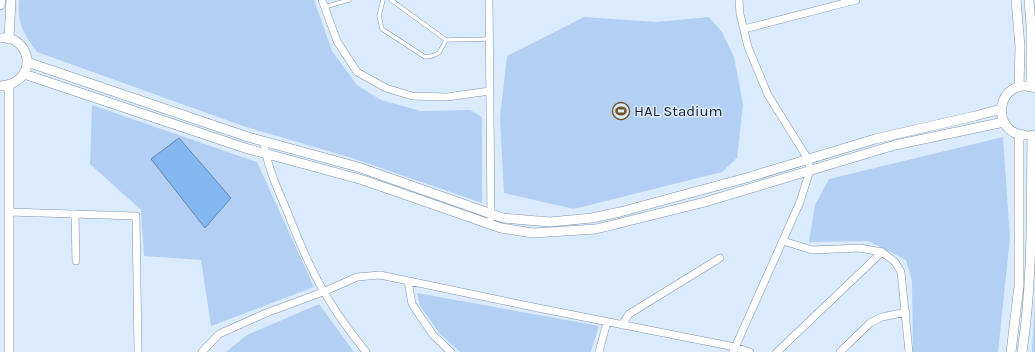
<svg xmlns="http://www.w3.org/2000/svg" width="1035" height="352" font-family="Karla,sans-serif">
<rect width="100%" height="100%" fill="#dbebfe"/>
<path fill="#b3d0f4" d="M 19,0 L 314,0 L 332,51 L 357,85 L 381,100 L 421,111 L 470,110 L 482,117 L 482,203 L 352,158 L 243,126 L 37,52 C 23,33 17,24 19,0 Z
M 584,17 L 656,22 L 709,17 L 722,32 L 734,57 L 738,77 L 743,105 L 737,158 L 722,172 L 574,209 L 504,193 L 500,118 L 507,56 Z
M 92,105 L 257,162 L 314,287 L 211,326 L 201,260 L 144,256 L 141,210 L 90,164 Z
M 1003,137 L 1010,238 L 998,352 L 913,352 L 912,281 L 906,260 L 868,241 L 809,242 L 815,205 L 829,179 Z
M 417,293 L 599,326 L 591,352 L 460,352 L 440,334 L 420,306 Z
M 1035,300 L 1035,352 L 1032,352 Z
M 319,304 L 354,352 L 226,352 L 247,335 Z"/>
<path fill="#84b6f0" stroke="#6388b4" d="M 179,138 L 231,198 L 205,228 L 151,159 Z"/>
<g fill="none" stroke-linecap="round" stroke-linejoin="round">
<g stroke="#8194aa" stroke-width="4.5">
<path id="service" d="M 383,0 L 379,16 L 382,29 L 425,57 L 432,56 L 439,53 L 446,40
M 391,0 L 446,40 L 490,39
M 324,7 L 349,0"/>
</g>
<g stroke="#8194aa" stroke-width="8">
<path id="minor" d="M 322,0 L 337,41 L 357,72 L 386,88 L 412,96 L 447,97 L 490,91
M 489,0 L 491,218
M 744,29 L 856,0
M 264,142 C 267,166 277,188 287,211 C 297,237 310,268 324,292 C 336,313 351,333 366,352
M 9,212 L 136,216 L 138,352
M 75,214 L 76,261
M 783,241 L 812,250 L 860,248 L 882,252 L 895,262 L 901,272 L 909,352
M 408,281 L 412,304 L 433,335 L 451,352
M 622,325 L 629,314 L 720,258
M 202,352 L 219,334 L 266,313 L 323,292 L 357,277 L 380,275 L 533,307 L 735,347 L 750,352
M 599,352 L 607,322
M 733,352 L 800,202 L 810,170 L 808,159 L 768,95 L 748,47 L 740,14 L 739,0
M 777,352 L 882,252
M 840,352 L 870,323 L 882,317 L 906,312"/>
</g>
<g stroke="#8194aa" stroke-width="10">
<path id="tertiary" d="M 1016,0 L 1020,46 L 1019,87
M 1029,0 L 1031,25 L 1031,87
M 0,5 L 1,0
M 0,38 C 33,35 39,84 0,86
M 9,39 L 11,0
M 27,62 L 248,137 L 358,167 L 503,218 L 550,222 L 592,218 L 620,212 L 746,178 L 875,139 L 975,116 L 1001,109
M 24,74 L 245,148 L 363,180 L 501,228 L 533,233 L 596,229 L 705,202 L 895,145 L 1004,122
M 9,86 L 9,352
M 1025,135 C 989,134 996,75 1035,88
M 1011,352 L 1019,286 L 1019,134
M 1022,352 C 1033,280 1031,207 1032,135"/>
</g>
<use href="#service" stroke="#fff" stroke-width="3.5"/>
<use href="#minor" stroke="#fff" stroke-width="7"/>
<use href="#tertiary" stroke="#fff" stroke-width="9"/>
</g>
<defs>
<g id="stadium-ring" transform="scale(0.9)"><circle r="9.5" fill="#dbebfe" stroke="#715227" stroke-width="1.5"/><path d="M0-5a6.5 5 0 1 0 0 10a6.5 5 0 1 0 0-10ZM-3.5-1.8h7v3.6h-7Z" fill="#715227"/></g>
</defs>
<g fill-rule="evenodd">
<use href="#stadium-ring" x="621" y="111"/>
</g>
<g text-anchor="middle" stroke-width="3" stroke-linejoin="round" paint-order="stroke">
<g font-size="15" fill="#171e27" stroke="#dbebfe" text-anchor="start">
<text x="634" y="116">HAL Stadium</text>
</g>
</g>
</svg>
